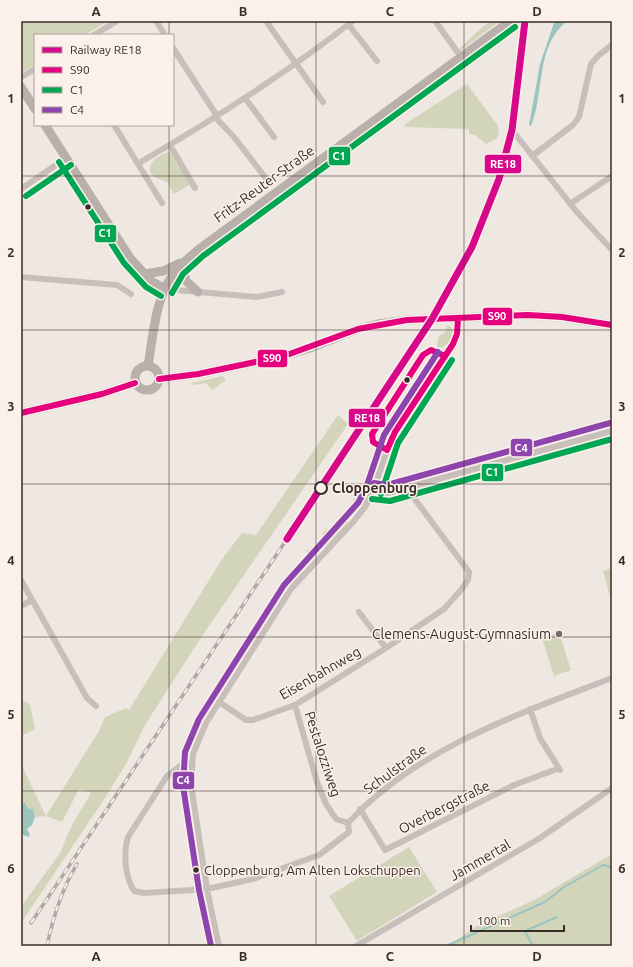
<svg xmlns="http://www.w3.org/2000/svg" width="633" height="967" font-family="Ubuntu,sans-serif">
<rect width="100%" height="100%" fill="#efe7e2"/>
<path fill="#d3d5ba" d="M 21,21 L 108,21 L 85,35 L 35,35 L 35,65 L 21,73 Z
M 491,21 L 500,21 L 460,51 L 459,49 L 480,29 Z
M 467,84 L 498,126 L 499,131 L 497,138 L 486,144 L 475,135 L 469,134 L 469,129 L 404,127 L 405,124 Z
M 168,152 L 173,153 L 191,184 L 174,194 L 167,182 L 156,178 L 150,172 C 149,160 158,157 168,152 Z
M 447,326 L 450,326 L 453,331 L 452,338 L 444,347 L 437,348 L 438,337 L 445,332 Z
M 223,376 L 226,380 L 212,390 L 206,383 L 193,385 L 191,383 Z
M 338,415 L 348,424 L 202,636 L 145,725 L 127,762 L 107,795 L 21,923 L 21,907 L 60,853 L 71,827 L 91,793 L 79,789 L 62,822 L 46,816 L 35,817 L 33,809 L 28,808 L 25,803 L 21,803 L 21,764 L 46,816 L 99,731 L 105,717 L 126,708 L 129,710 L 222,559 L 242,533 L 256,535 Z
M 369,476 L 372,476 C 374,485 367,497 363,505 L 359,507 L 354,504 L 353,500 L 355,498 L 357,502 L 367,486 L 366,481 Z
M 342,519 L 349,523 L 331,543 L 323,548 L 325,541 L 322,533 Z
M 311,548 L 314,549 L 317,554 L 291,585 L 288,585 L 310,554 L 306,551 Z
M 612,568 L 612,603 L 603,571 Z
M 559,632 L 571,670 L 554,676 L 542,638 Z
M 21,700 L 30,704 L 35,729 L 21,736 Z
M 409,847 L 437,892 L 357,941 L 329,896 Z
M 612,854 L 612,946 L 449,946 L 473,928 L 536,899 Z"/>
<path fill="#9cc4bf" d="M 558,21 L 567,21 C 535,47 545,91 531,126 L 529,125 L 540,64 L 554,23 Z
M 21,803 L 25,803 L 28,808 L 33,809 L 35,817 L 32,825 L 27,829 L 30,835 L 28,837 L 21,834 Z"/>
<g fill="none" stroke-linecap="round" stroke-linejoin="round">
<path stroke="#9cc4bf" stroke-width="2" d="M 446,946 L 545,902 L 564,887 L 603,865 L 610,867 L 612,871
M 533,946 L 525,931 L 557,917
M 540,946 L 541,946"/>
<path stroke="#c8bfbb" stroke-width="6" d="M 156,21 L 165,35
M 266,21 L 323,102
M 435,21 L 464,61
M 348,24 L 377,61
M 94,35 L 117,21
M 173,48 L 217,116
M 21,77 L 35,69
M 245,98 L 274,137
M 215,117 L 234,137 L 268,181
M 114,125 L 162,203
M 512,130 L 576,211 L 612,250
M 170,145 L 195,188
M 532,156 L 573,125 L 579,117 L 591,64 L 599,55 L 612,45
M 139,163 C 213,120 285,74 353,21
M 21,189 L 66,158
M 570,204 L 612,176
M 21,277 L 117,285 L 131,294
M 165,289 L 257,297 L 282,292
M 373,491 L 388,493 L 612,431
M 21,580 L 87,698 L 96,706
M 21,606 L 32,600
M 359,612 L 386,648
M 219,702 L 246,720 L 253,720 L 295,705 L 386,648 L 444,609 L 461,590 L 468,580 L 469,572 L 414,498 L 411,487
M 295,705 L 317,782 L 326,804 L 336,819 L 348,823
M 530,709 L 540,738 L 560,770
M 191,765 L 183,764 L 167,776 L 128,837 C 123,853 125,877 134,891 L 144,893 L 207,889 L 253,879 L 319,855 L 349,832 L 348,823 C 417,748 519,714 612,678
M 360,809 L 385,850 L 514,785 L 557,769
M 219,946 L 207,889 L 191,785 L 193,754 L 206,723 L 291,589 L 354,521 L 365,507 L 373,491 L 391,439 L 453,344 L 457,334 L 458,318
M 356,946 L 540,838 L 612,788"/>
<path stroke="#b9afab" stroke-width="9" d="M 21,87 L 35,109
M 45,125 L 130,258 L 151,281 L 165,289
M 182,264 L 186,281 L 198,292
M 144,274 L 163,271 L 180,263
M135 378a12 12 0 1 1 24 0a12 12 0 1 1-24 0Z
M 148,366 C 153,337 155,300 172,276 C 179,265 189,258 198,250 L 453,63
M 159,379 L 198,374 L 284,356 L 310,348 L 358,329 L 378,324 L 407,320 L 528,315 L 562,317 L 612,325
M 21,413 L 102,394 L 135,383"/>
<g stroke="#b0a9a5" stroke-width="3.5">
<path id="rail" d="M 31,923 L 287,539
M 47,946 C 53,917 62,889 77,864"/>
</g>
<use href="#rail" stroke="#fcf1ea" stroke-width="2" stroke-dasharray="6" stroke-linecap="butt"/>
<path stroke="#b9afab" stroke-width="9" d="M 453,63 L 510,21"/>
<g stroke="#fcf1ea" stroke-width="9">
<path id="bus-1" d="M 159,379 L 198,374 L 284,356 L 358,329 L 407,320 L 528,315 L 562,317 L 612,325
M 21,413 L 102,394 L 135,383
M 387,450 L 395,432 L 453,344 L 457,334 L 458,318
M 387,450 L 373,442 L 372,434 L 423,355 L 431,350 L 445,356"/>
</g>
<g stroke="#fcf1ea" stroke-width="9">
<path id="bus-2" d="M 59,162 L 124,263 L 146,287 L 161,296
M 26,196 L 71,165
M 172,293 L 183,274 L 203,256 L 515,27
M 381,494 L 398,443 L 452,360
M 372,499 L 390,501 L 612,439"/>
</g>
<g stroke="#fcf1ea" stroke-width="9">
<path id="bus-3" d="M 374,483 L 387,485 L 610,423
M 211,946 L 199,890 L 183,786 L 185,752 L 199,719 L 284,585 L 358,503 L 366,488 L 384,435 L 438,352"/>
</g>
<use href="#bus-1" stroke="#e5007d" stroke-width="6"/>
<use href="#bus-2" stroke="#00a651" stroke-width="6"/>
<use href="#bus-3" stroke="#8e44ad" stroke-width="6"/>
<g stroke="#fcf1ea" stroke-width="10">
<path id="rail-1" d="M 287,539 L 432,319 L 472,247 L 499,179 L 512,130 L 525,21"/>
</g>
<use href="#rail-1" stroke="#d7098b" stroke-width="7"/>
</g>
<path fill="none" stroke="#3a2c28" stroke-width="1" stroke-opacity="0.55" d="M 169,21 L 169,35M 316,21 L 316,946M 464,21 L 464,946M 169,125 L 169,946M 21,176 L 612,176M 21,330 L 612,330M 21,484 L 612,484M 21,637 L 612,637M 21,791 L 612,791"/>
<g fill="#3a2c28" stroke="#fcf1ea" stroke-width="1.5">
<circle cx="88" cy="207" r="3.5"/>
<circle cx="407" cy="380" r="3.5"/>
<circle cx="196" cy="870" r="3.5"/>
</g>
<circle fill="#fcf1ea" stroke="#3a2c28" stroke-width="2" cx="321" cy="488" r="6"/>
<circle fill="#796d69" stroke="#fcf1ea" stroke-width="1.5" cx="559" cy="634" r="4"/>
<g text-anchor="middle" stroke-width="3" stroke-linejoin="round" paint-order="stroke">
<g font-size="13" fill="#3a2c28" stroke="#fcf1ea" text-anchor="start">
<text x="204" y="875">Cloppenburg, Am Alten Lokschuppen</text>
</g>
<g font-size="14" fill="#3a2c28" stroke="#fcf1ea">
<text transform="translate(264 184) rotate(-36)" y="5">Fritz-Reuter-Straße</text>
<text transform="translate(320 673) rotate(-30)" y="5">Eisenbahnweg</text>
<text transform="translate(323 754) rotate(72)" y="5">Pestalozziweg</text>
<text transform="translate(395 769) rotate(-36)" y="5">Schulstraße</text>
<text transform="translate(444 807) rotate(-27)" y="5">Overbergstraße</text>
<text transform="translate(480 860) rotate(-30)" y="5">Jammertal</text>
</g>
<g font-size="14" font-weight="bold" fill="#3a2c28" stroke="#fcf1ea" text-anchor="start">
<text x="332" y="493">Cloppenburg</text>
</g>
<g font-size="14" fill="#3a2c28" stroke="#fcf1ea" text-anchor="end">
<text x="551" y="639">Clemens-August-Gymnasium</text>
</g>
</g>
<g stroke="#fcf1ea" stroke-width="1.5">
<rect x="328" y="146" width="23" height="20" rx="4" fill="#00a651"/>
<rect x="484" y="154" width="38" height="20" rx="4" fill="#d7098b"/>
<rect x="94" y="224" width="23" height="19" rx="4" fill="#00a651"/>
<rect x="482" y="307" width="31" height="19" rx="4" fill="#e5007d"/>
<rect x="257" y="349" width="31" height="19" rx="4" fill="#e5007d"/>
<rect x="348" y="408" width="38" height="20" rx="4" fill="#d7098b"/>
<rect x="510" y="438" width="23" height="19" rx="4" fill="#8e44ad"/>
<rect x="481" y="463" width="23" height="19" rx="4" fill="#00a651"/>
<rect x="172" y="771" width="23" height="19" rx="4" fill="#8e44ad"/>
</g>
<g font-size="11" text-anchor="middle" font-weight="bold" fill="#fff">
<text x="339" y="160">C1</text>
<text x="503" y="168">RE18</text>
<text x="105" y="237">C1</text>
<text x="497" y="320">S90</text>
<text x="272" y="362">S90</text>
<text x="367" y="422">RE18</text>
<text x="521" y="452">C4</text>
<text x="492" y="476">C1</text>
<text x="183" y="784">C4</text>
</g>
<rect width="633" height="967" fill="none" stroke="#fcf1ea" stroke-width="44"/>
<rect x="34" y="34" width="140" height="92" fill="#fcf1ea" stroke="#aea29c"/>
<rect x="42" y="47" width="20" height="6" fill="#d7098b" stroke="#aea29c"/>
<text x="70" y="54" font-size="12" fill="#3a2c28">Railway RE18</text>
<rect x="42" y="67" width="20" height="6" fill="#e5007d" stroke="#aea29c"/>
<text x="70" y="74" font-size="12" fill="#3a2c28">S90</text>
<rect x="42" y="87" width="20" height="6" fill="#00a651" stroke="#aea29c"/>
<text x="70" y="94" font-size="12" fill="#3a2c28">C1</text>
<rect x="42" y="107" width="20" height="6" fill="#8e44ad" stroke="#aea29c"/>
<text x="70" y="114" font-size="12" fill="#3a2c28">C4</text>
<path d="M471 925v6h93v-6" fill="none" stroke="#3a2c28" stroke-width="2"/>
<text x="477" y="925" font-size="12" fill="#3a2c28" stroke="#fcf1ea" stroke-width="3" paint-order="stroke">100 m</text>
<rect x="22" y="22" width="589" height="923" fill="none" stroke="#3a2c28" stroke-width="1.5"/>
<g font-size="13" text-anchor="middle" font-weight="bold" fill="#3a2c28">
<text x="96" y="16">A</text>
<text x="243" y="16">B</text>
<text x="390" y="16">C</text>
<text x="537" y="16">D</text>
<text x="11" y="103">1</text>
<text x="622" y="103">1</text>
<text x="11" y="257">2</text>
<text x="622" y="257">2</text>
<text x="11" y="411">3</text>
<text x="622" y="411">3</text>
<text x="11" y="565">4</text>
<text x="622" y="565">4</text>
<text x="11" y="719">5</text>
<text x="622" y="719">5</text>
<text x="11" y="873">6</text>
<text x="622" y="873">6</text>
<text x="96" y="961">A</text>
<text x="243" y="961">B</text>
<text x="390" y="961">C</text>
<text x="537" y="961">D</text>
</g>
</svg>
